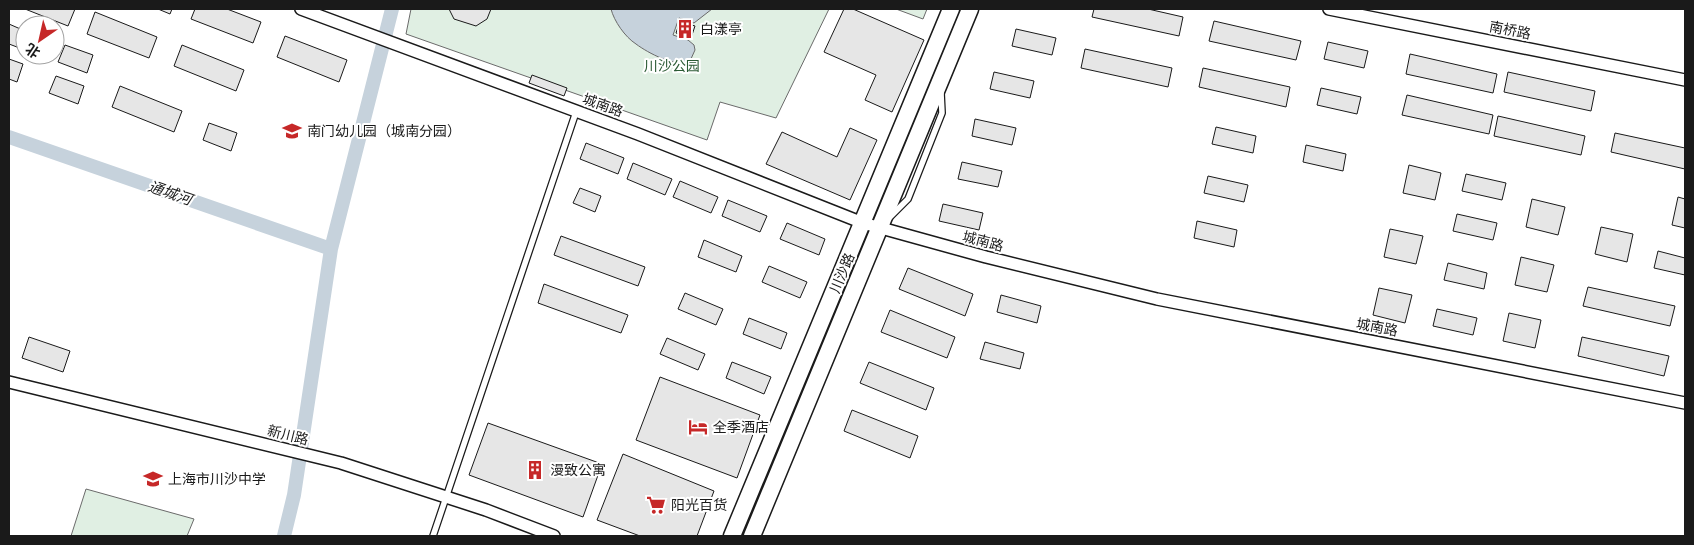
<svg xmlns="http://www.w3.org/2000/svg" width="1694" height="545" font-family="Raleway,'Noto Sans SC',sans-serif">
<rect width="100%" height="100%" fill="#fff"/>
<path fill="#e0efe3" stroke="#6a6a6a" d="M 411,9 L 829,9 L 776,118 L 720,102 L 707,140 L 406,34 Z
M 896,9 L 927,9 L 923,19 Z
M 86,489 L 194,519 L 187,536 L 71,536 Z"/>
<path fill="#c6d2dc" stroke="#6a6a6a" d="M 611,9 L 712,9 L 694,23 L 679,18 L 673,35 L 688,40 L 694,45 L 695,50 L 690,61 C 676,68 648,53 636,44 C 625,37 614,21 611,9 Z"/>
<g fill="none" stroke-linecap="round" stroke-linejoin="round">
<path stroke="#c6d2dc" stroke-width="14" d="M 9,137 L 331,249
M 284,536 L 294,495 L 331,249 L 392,9"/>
</g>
<path fill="#e6e6e6" stroke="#1a1a1a" d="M 25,9 L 75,9 L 68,26 Z
M 158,9 L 172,9 L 170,14 Z
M 195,9 L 227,9 L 261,22 L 253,43 L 191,19 Z
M 449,9 L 491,9 L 487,19 L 476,26 L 454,19 Z
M 844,9 L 853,9 L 924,40 L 892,112 L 865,100 L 876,75 L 824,52 Z
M 1094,9 L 1148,9 L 1183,17 L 1179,36 L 1092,17 Z
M 95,12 L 157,37 L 149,58 L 87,34 Z
M 680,21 L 695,26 L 691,38 L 676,33 Z
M 1214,21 L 1301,41 L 1296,60 L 1209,41 Z
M 9,24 L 25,31 L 25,50 L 9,44 Z
M 1016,29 L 1056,38 L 1052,55 L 1012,46 Z
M 285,36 L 347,60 L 339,82 L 277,57 Z
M 1328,42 L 1368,51 L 1364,68 L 1324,59 Z
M 65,45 L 93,55 L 87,73 L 58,62 Z
M 182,45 L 244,70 L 236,91 L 174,66 Z
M 1085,49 L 1172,68 L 1168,87 L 1081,68 Z
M 1410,54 L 1497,74 L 1493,93 L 1406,74 Z
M 9,59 L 23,64 L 17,82 L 9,79 Z
M 1203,68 L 1290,87 L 1286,107 L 1199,87 Z
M 994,72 L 1034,81 L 1030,98 L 990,89 Z
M 1508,72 L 1595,91 L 1591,111 L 1504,92 Z
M 532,75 L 567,88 L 564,96 L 529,83 Z
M 56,76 L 84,86 L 78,104 L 49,93 Z
M 120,86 L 182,111 L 174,132 L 112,107 Z
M 1321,88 L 1361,97 L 1357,114 L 1317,105 Z
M 1407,95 L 1493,115 L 1489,134 L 1402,115 Z
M 1498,116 L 1585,136 L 1581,155 L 1494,136 Z
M 975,119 L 1016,128 L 1012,145 L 972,136 Z
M 209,123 L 237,133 L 231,151 L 203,140 Z
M 1216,127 L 1256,136 L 1253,153 L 1212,144 Z
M 850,128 L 877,140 L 850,200 L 766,164 L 782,132 L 837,157 Z
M 1615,133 L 1685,148 L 1685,169 L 1611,152 Z
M 586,143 L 624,158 L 618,174 L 580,159 Z
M 1306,145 L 1346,154 L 1343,171 L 1303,162 Z
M 962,162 L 1002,171 L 998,187 L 958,179 Z
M 633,163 L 672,179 L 665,195 L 627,179 Z
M 1409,165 L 1441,173 L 1435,200 L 1403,193 Z
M 1466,174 L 1506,183 L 1502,200 L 1462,191 Z
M 1208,176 L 1248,185 L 1244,202 L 1204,193 Z
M 680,181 L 718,197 L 711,213 L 673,197 Z
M 580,188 L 601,196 L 595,212 L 573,203 Z
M 1678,197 L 1685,199 L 1685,228 L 1672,225 Z
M 1532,199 L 1565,207 L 1558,235 L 1526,227 Z
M 728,200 L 767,216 L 760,232 L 722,216 Z
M 943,204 L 983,213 L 979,230 L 939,221 Z
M 1457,214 L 1497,223 L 1493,240 L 1453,231 Z
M 1197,221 L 1237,230 L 1234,247 L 1194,238 Z
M 787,223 L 825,239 L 819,255 L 780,239 Z
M 1601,227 L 1633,234 L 1627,262 L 1595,254 Z
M 1390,229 L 1423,236 L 1416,264 L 1384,257 Z
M 561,236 L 645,267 L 638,286 L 554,255 Z
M 704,240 L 742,256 L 736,272 L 698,257 Z
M 1658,251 L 1685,258 L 1685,275 L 1654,268 Z
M 1521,257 L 1554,265 L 1547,292 L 1515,285 Z
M 1448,263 L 1487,273 L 1484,289 L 1444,280 Z
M 769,266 L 807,282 L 800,298 L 762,282 Z
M 908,268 L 973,294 L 965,316 L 899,289 Z
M 544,284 L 628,315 L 621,333 L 538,303 Z
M 1588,287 L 1675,306 L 1670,326 L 1583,306 Z
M 1379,288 L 1412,295 L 1405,323 L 1373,315 Z
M 685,293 L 723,309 L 716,325 L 678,309 Z
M 1001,295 L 1041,306 L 1037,323 L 997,312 Z
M 1437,309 L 1477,318 L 1473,335 L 1433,326 Z
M 890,310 L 955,337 L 947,358 L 881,332 Z
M 1509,313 L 1541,320 L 1535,348 L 1503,341 Z
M 749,318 L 787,333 L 781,349 L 743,334 Z
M 29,337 L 70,351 L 63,372 L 22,358 Z
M 1582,337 L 1669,356 L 1664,376 L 1578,356 Z
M 667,338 L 705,354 L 698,370 L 660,354 Z
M 985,342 L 1024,353 L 1020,369 L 980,359 Z
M 732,362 L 771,377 L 764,394 L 726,378 Z
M 869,362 L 934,388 L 926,410 L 860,383 Z
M 660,377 L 760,415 L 737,478 L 636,440 Z
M 852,410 L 918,436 L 910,458 L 844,431 Z
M 488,423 L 602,464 L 583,517 L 469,475 Z
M 623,454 L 714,491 L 697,536 L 640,536 L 597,520 Z"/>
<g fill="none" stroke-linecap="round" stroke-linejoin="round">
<g stroke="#1a1a1a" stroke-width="8">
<path id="service" d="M 890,217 L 908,199 L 942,113 L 941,93
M 433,536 L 576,112"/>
</g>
<g stroke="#1a1a1a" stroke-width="14">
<path id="minor" d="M 301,9 L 638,134 L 863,223 L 986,257 L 1157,299 L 1685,403
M 1329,9 L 1685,80
M 9,382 L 341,463 L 486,510 L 554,536"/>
</g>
<g stroke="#1a1a1a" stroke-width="19">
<path id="secondary" d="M 732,536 L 951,9
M 752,536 L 970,9"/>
</g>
<use href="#service" stroke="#fff" stroke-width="5.5"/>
<use href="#minor" stroke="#fff" stroke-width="11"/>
<use href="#secondary" stroke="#fff" stroke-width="16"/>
</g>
<defs>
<g id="building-bare" transform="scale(1.5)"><path d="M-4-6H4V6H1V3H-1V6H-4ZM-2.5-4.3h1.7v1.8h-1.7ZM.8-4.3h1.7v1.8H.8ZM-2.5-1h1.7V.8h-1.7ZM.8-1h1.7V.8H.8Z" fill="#c62828" stroke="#fff" stroke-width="2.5" paint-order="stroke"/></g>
<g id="school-bare" transform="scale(1.5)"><path d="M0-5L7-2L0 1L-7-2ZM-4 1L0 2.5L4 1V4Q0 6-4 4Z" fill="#c62828" stroke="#fff" stroke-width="2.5" paint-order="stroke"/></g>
<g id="hotel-bare" transform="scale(1.5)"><path d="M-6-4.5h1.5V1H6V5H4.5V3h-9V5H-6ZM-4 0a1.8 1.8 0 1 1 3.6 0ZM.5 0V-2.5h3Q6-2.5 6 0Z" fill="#c62828" stroke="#fff" stroke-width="2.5" paint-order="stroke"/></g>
<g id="supermarket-bare" transform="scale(1.5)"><path d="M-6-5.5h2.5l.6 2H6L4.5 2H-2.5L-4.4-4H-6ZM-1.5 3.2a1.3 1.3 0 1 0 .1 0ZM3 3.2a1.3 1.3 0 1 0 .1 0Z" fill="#c62828" stroke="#fff" stroke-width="2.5" paint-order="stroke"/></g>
</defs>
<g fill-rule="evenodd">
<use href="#building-bare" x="685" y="29"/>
<use href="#school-bare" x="292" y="131"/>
<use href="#hotel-bare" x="698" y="427"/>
<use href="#building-bare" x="535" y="470"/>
<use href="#school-bare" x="153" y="479"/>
<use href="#supermarket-bare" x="656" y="505"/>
</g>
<g text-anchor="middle" stroke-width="4" stroke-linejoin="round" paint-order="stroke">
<g font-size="14" fill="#1a1a1a" stroke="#fff" text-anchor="start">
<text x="700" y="34">白漾亭</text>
<text x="307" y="136">南门幼儿园（城南分园）</text>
<text x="713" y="432">全季酒店</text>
<text x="550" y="475">漫致公寓</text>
<text x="168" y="484">上海市川沙中学</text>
<text x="671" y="510">阳光百货</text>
</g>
<g font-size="14" fill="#1a1a1a" stroke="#fff">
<text transform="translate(1510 30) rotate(11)" y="5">南桥路</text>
<text transform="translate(603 105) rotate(20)" y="5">城南路</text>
<text transform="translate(983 241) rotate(15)" y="5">城南路</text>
<text transform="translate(842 273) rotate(-67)" y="5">川沙路</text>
<text transform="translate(1377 327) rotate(11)" y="5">城南路</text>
<text transform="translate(288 435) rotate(14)" y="5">新川路</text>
</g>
<g font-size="14" fill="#2b5a34" stroke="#fff">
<text x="672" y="71">川沙公园</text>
</g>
<g font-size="15" font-style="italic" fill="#1a1a1a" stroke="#fff">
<text transform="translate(170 193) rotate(19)" y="5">通城河</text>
</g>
</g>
<rect width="1694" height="545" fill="none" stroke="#1a1a1a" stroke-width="20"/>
<g transform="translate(40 40) rotate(214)"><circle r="24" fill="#ffffff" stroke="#a3a3a3"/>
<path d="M0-4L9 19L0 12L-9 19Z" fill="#c62828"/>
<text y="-8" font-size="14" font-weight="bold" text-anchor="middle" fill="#1a1a1a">北</text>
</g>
</svg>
